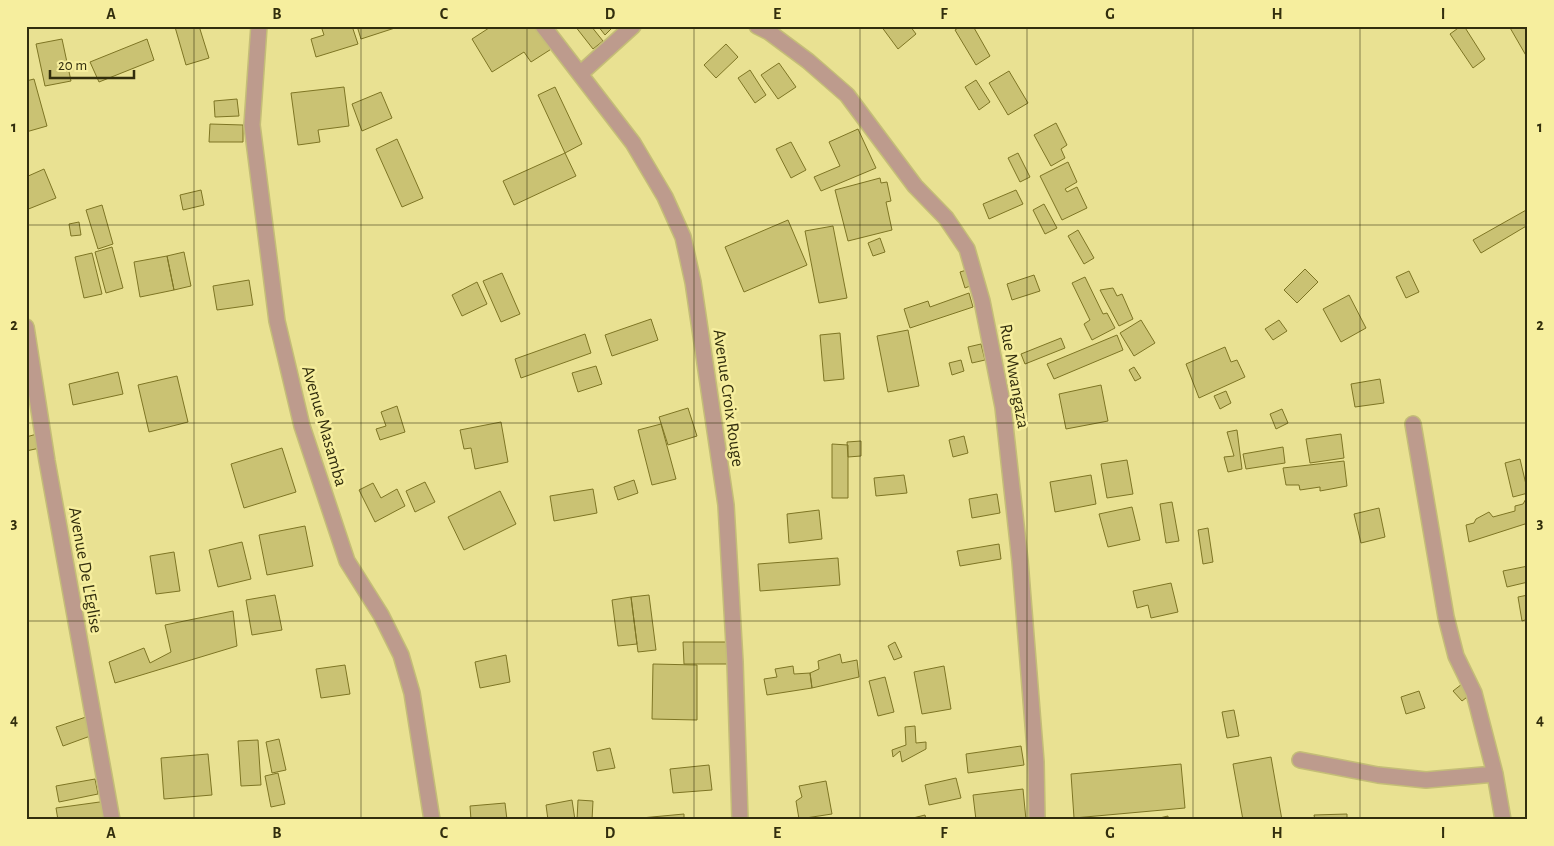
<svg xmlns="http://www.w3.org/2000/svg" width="1554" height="846" font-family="'Alegreya Sans',sans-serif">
<rect width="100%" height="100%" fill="#e9e192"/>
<path fill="#cac273" stroke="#7e7524" d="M 199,26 L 209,58 L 186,65 L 175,27 Z
M 321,26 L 352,26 L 358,44 L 316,57 L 311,39 L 324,35 Z
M 357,26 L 401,26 L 361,39 Z
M 492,26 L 535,26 L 556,46 L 531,62 L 524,52 L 492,72 L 472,39 Z
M 575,26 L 591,26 L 603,41 L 593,49 Z
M 598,26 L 614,26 L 605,35 Z
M 881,26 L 910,26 L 916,34 L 898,49 Z
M 961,26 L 973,26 L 990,56 L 976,65 L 955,30 Z
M 1461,26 L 1464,26 L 1485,59 L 1473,68 L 1450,34 Z
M 1509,26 L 1528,26 L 1528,59 Z
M 62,39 L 71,81 L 45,86 L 36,44 Z
M 147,39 L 154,60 L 99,82 L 90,62 Z
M 726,44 L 738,57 L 716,78 L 704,65 Z
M 779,63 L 796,87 L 778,99 L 761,75 Z
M 750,70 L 766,95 L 755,103 L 738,78 Z
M 1009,71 L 1028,103 L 1008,115 L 989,83 Z
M 34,79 L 47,126 L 26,132 L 26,81 Z
M 976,80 L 990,102 L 979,110 L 965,87 Z
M 344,87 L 349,126 L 318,130 L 320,142 L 298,145 L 291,93 Z
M 555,87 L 582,144 L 565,153 L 538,95 Z
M 381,92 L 392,118 L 362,131 L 352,104 Z
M 237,99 L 239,116 L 215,117 L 214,101 Z
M 1056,123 L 1067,145 L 1061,149 L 1065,158 L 1051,166 L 1034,135 Z
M 210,124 L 243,125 L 243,142 L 209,142 Z
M 858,129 L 876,168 L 821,191 L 814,177 L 840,166 L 829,142 Z
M 397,139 L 423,198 L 402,207 L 376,149 Z
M 791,142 L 806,170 L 791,178 L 776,149 Z
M 565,153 L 576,176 L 514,205 L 503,181 Z
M 1018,153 L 1030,177 L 1020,182 L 1008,158 Z
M 1068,162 L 1077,182 L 1065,189 L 1067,192 L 1077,187 L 1087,208 L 1062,220 L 1040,176 Z
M 44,169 L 56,198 L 26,210 L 26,177 Z
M 880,178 L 881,183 L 887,182 L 891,201 L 886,202 L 892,230 L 848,241 L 835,190 Z
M 201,190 L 204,205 L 183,210 L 180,195 Z
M 1016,190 L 1023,204 L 989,219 L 983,204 Z
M 1044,204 L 1057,228 L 1045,234 L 1033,210 Z
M 102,205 L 113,244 L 98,249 L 86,210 Z
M 1528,209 L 1528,225 L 1481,253 L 1473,240 Z
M 788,220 L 807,265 L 744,292 L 725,247 Z
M 79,222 L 81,235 L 71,236 L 69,224 Z
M 833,226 L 847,298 L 819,303 L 805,231 Z
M 1078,230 L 1094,258 L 1084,264 L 1068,236 Z
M 880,238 L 885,252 L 873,256 L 868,243 Z
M 112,247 L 123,288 L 106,293 L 95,252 Z
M 184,252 L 191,286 L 174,290 L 167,256 Z
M 92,253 L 102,294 L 84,298 L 75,257 Z
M 167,256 L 174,290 L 140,297 L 134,262 Z
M 970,269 L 975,284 L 965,288 L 960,272 Z
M 1305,269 L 1318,282 L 1297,303 L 1284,290 Z
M 1409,271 L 1419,292 L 1406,298 L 1396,277 Z
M 502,273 L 520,314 L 501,322 L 483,281 Z
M 1034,275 L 1040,291 L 1012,300 L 1007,284 Z
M 1085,277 L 1103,314 L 1107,313 L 1115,328 L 1092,340 L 1084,324 L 1090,320 L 1072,283 Z
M 249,280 L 253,305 L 217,310 L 213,286 Z
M 477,282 L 487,304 L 462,316 L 452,295 Z
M 1113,288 L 1117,296 L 1122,294 L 1133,319 L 1119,326 L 1100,290 Z
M 969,293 L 973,307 L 910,328 L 904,309 L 928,301 L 930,307 Z
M 1349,295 L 1366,328 L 1341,342 L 1323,309 Z
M 651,319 L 658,340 L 612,356 L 605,335 Z
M 1141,320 L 1155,343 L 1134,356 L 1120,333 Z
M 1279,320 L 1287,331 L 1273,340 L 1265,329 Z
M 908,330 L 919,386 L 888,392 L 877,336 Z
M 840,333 L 844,379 L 824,381 L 820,335 Z
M 585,334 L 591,353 L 521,378 L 515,359 Z
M 1117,335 L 1123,350 L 1054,379 L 1047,364 Z
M 1061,338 L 1065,348 L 1025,364 L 1021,354 Z
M 981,344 L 985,360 L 972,363 L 968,347 Z
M 1225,347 L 1231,362 L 1237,360 L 1245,377 L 1199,398 L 1186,364 Z
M 961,360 L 964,371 L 952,375 L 949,363 Z
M 596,366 L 602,384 L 578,392 L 572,373 Z
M 1134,367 L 1141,378 L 1135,381 L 1129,370 Z
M 118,372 L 123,394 L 73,405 L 69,384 Z
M 177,376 L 188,422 L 149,432 L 138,385 Z
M 1380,379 L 1384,403 L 1355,407 L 1351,384 Z
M 1101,385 L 1108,421 L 1066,429 L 1059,394 Z
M 1226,391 L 1231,403 L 1220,409 L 1214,396 Z
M 397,406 L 405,432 L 380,440 L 376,429 L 386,426 L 381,412 Z
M 688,408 L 697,436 L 668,445 L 659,417 Z
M 1282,409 L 1288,423 L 1276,429 L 1270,414 Z
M 501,422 L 508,462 L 475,469 L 471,448 L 464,449 L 460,430 Z
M 661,424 L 676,479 L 652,485 L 638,430 Z
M 1237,430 L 1242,469 L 1228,472 L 1224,457 L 1234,456 L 1227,432 Z
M 37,434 L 40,448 L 26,451 L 26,437 Z
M 1341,434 L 1344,458 L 1310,463 L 1306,439 Z
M 964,436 L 968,453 L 953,457 L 949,440 Z
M 861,441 L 861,456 L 848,457 L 847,442 Z
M 832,444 L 848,445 L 848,498 L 832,498 Z
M 1283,447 L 1285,463 L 1246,469 L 1243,454 Z
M 282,448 L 296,492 L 244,508 L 231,464 Z
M 1520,459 L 1528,493 L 1513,497 L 1505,463 Z
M 1127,460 L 1133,494 L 1107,498 L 1101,464 Z
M 1344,461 L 1347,486 L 1320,491 L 1320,487 L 1300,490 L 1299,485 L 1286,485 L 1283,468 Z
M 904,475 L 907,493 L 876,496 L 874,478 Z
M 1091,475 L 1096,504 L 1055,512 L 1050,482 Z
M 634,480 L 638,493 L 618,500 L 614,487 Z
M 425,482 L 435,502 L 415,512 L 406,491 Z
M 373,483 L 381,498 L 397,489 L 405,506 L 375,522 L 359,490 Z
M 593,489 L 597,513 L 554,521 L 550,496 Z
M 500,491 L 516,524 L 464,550 L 448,517 Z
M 997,494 L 1000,513 L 972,518 L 969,499 Z
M 1527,497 L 1528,523 L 1469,542 L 1466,525 L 1474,523 L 1476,519 L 1489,512 L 1493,517 L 1515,511 L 1515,506 L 1523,504 Z
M 1172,502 L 1179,541 L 1166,543 L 1160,504 Z
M 1132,507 L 1140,540 L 1108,547 L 1099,514 Z
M 1379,508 L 1385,537 L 1361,543 L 1354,514 Z
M 819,510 L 822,539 L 789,543 L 787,514 Z
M 305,526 L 313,566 L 267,575 L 259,535 Z
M 1208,528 L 1213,562 L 1203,564 L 1198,530 Z
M 242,542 L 251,579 L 218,587 L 209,550 Z
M 999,544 L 1001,559 L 960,566 L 957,551 Z
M 174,552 L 180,591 L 156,594 L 150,556 Z
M 838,558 L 840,585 L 760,591 L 758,564 Z
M 1528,566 L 1528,582 L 1507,587 L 1503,571 Z
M 1171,583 L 1178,612 L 1151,618 L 1148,605 L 1137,608 L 1133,591 Z
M 275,595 L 282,630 L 252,635 L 246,600 Z
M 649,595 L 656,650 L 638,652 L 631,597 Z
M 1528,595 L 1528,619 L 1522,621 L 1518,597 Z
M 631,597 L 637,644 L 618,646 L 612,600 Z
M 233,611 L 237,646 L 115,683 L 109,662 L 144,648 L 150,663 L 171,652 L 165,625 Z
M 683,642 L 729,642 L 729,664 L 684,664 Z
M 895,642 L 902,657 L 894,660 L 888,646 Z
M 840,654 L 842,663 L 857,660 L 859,677 L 812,688 L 810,673 L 819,669 L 818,661 Z
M 506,655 L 510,682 L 480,688 L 475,662 Z
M 653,664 L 697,665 L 697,720 L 652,719 Z
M 345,665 L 350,694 L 321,698 L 316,669 Z
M 793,666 L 794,674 L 810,673 L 812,688 L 767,695 L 764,679 L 777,677 L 775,669 Z
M 944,666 L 951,709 L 922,714 L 914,672 Z
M 885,677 L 894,712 L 878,716 L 869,681 Z
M 1462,684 L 1471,694 L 1462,701 L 1453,691 Z
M 1419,691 L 1425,708 L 1406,714 L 1401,697 Z
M 1234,710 L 1239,736 L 1227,738 L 1222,712 Z
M 86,717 L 93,735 L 63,746 L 56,727 Z
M 915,726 L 916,743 L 926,742 L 926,749 L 902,762 L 900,751 L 893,757 L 892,750 L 906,745 L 905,727 Z
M 279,739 L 286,770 L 272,773 L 266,742 Z
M 258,740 L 261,785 L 241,786 L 238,741 Z
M 1021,746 L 1024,765 L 968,773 L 966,754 Z
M 610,748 L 615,768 L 597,771 L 593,752 Z
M 208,754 L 212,795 L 164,799 L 161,758 Z
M 1271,757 L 1282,820 L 1243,820 L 1233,764 Z
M 1181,764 L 1185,808 L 1074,818 L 1071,774 Z
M 709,765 L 712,790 L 673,793 L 670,769 Z
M 278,773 L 285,804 L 271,807 L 265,776 Z
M 956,778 L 961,798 L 929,805 L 925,785 Z
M 95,779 L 98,794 L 59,802 L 56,786 Z
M 826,781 L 832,814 L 799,819 L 796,801 L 802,797 L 799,786 Z
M 1023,789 L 1026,820 L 976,820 L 973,795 Z
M 572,800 L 575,820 L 548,820 L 546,805 Z
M 578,800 L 593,801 L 592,820 L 577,820 Z
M 107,801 L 110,820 L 58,820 L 56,808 Z
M 505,803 L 507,820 L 471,820 L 470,806 Z
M 684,814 L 684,820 L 642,820 L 641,818 Z
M 1347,814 L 1347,820 L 1315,820 L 1314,815 Z
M 925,815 L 926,820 L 905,820 Z
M 1168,816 L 1168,820 L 1151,820 Z"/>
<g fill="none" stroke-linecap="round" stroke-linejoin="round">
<g stroke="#c4bd77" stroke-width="18">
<path id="street" d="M 259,26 L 252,125 L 277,321 L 302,426 L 347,561 L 381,615 L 401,655 L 412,693 L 432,820
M 543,26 L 633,143 L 665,197 L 683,237 L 693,282 L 726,505 L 735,662 L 740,820
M 757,26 L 769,32 L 808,61 L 847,95 L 915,186 L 946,218 L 967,249 L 982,301 L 1003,407 L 1020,561 L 1036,762 L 1037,820
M 580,74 L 633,26
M 26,327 L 47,461 L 112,820
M 1413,424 L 1446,617 L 1456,656 L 1474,693 L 1495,774 L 1503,820
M 1300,760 L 1378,775 L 1426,780 L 1495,774"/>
</g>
<use href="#street" stroke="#bd9b8d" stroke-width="15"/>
</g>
<path fill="none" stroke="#322e0d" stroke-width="1" stroke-opacity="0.55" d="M 194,26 L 194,820M 361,26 L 361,820M 527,26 L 527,820M 694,26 L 694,820M 860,26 L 860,820M 1027,26 L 1027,820M 1193,26 L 1193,820M 1360,26 L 1360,820M 26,225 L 1528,225M 26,423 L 1528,423M 26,621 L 1528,621"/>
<g text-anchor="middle" stroke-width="5" stroke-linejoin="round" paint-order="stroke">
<g font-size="18" fill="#322e0d" stroke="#f6ee9e">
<text transform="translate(1015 376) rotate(80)" y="6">Rue Mwangaza</text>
<text transform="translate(729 398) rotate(82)" y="6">Avenue Croix Rouge</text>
<text transform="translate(325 426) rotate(74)" y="6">Avenue Masamba</text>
<text transform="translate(86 570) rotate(80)" y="6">Avenue De L'Eglise</text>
</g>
</g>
<rect width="1554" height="846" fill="none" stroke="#f6ee9e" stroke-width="55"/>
<path d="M50 70v8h84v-8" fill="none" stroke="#322e0d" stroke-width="2.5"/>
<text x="58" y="70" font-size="15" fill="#322e0d" stroke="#f6ee9e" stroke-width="4" paint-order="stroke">20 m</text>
<rect x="28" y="28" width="1498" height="790" fill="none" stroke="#322e0d" stroke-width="2"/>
<g font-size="16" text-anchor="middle" font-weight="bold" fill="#322e0d">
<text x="111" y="19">A</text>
<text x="277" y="19">B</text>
<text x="444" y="19">C</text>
<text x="610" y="19">D</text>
<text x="777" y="19">E</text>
<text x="944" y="19">F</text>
<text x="1110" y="19">G</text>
<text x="1277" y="19">H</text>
<text x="1443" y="19">I</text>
<text x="14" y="132">1</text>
<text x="1540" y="132">1</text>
<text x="14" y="330">2</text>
<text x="1540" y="330">2</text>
<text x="14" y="528">3</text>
<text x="1540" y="528">3</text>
<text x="14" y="725">4</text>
<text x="1540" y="725">4</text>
<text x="111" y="838">A</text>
<text x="277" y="838">B</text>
<text x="444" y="838">C</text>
<text x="610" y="838">D</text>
<text x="777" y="838">E</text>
<text x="944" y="838">F</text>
<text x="1110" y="838">G</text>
<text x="1277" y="838">H</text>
<text x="1443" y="838">I</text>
</g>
</svg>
